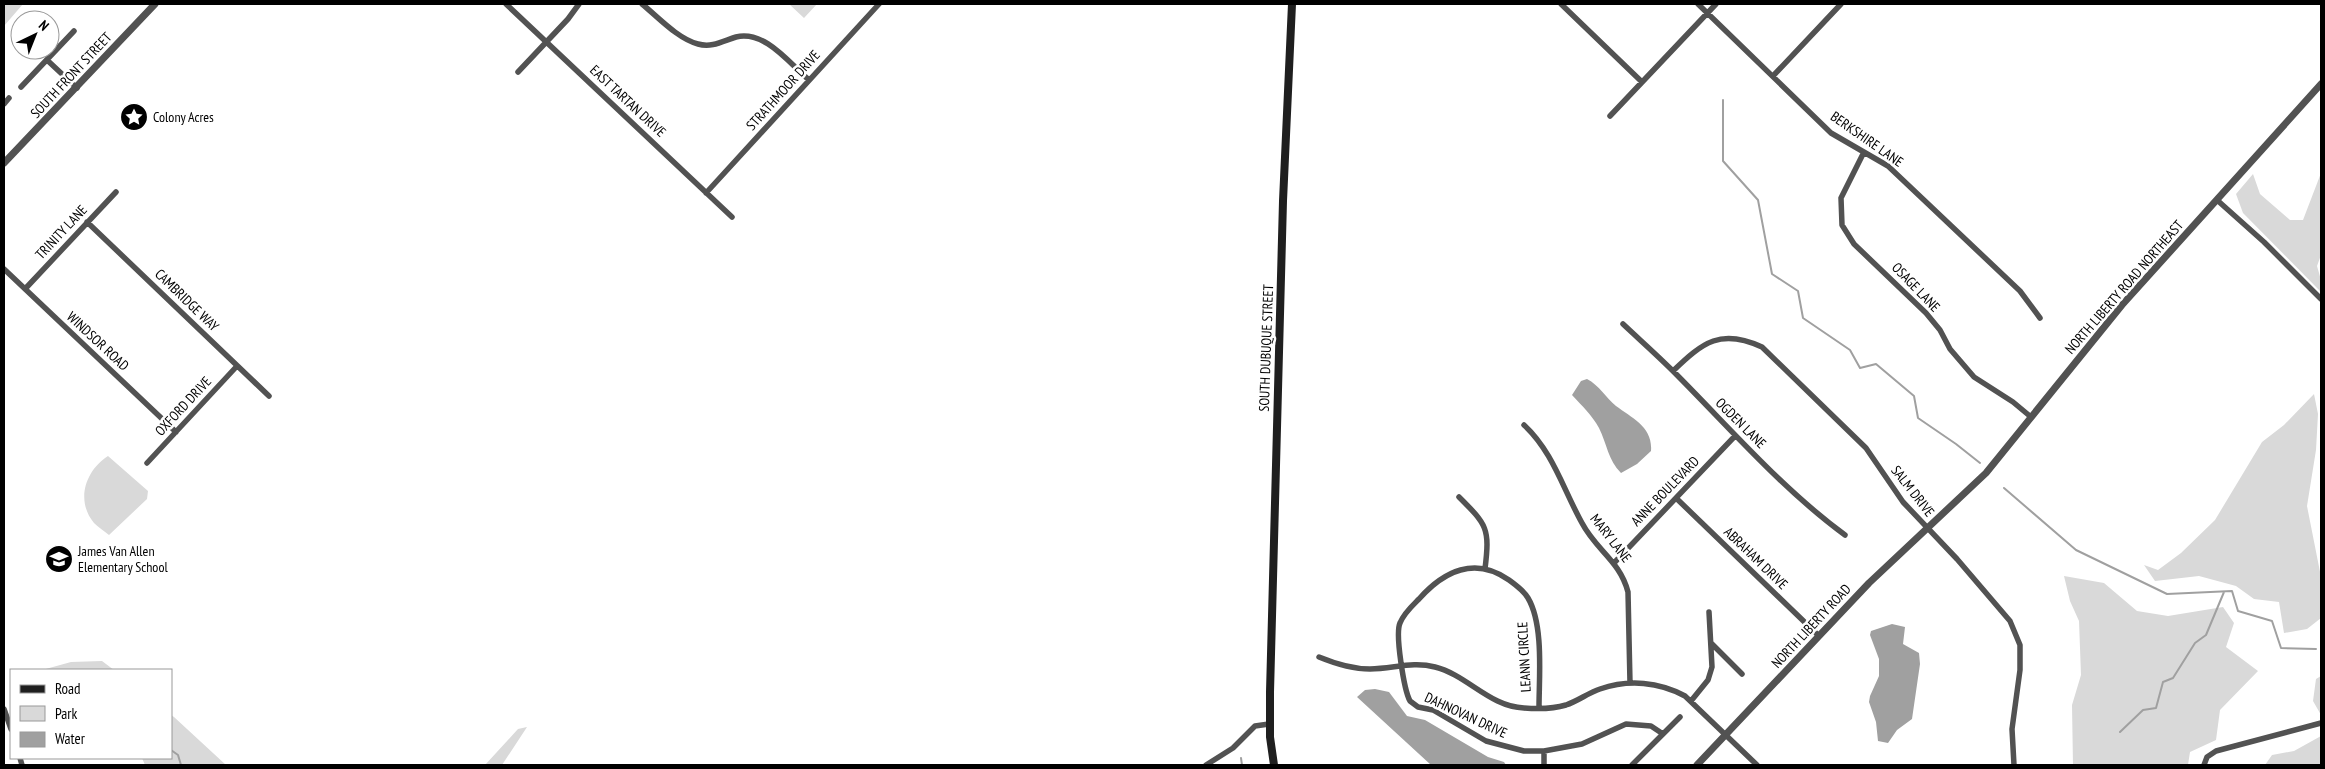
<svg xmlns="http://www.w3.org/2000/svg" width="2325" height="769" font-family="'PT Sans Narrow',sans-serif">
<rect width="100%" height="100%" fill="#fff"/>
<path fill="#d9d9d9" d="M 4,4 L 23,4 L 4,26 Z
M 789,4 L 817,4 L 804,18 Z
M 2321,173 L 2321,255 L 2317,266 L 2321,280 L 2321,292 L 2243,213 L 2236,194 L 2253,174 L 2260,194 L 2290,220 L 2303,220 Z
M 2314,394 L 2318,414 L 2316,450 L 2307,506 L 2321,577 L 2321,618 L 2307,629 L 2284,633 L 2279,602 L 2254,599 L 2236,586 L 2199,576 L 2155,581 L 2144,565 L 2158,570 L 2181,553 L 2215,520 L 2262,442 L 2284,425 Z
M 108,456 L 148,491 L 147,499 L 109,535 C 104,531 98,527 94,523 C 75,500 86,470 108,456 Z
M 2064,576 L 2104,583 L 2137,611 L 2168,616 L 2223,607 L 2234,623 L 2226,647 L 2258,671 L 2220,710 L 2216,740 L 2190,752 L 2188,765 L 2073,765 L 2072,705 L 2081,675 L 2079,621 L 2070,601 Z
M 102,661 L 114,670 L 42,670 L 71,662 Z
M 2321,676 L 2321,715 L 2313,701 L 2316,679 Z
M 171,715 L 174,717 L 226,765 L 145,765 L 142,758 L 171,758 Z
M 527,727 L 502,765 L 485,765 L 518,729 Z
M 2321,736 L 2321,765 L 2265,765 L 2272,755 L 2294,751 Z"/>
<path fill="#a0a0a0" d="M 1587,379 C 1599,385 1606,398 1616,406 C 1632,418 1653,427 1651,451 L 1637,464 L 1621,473 C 1608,460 1607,444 1599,428 C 1592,415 1582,406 1572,395 L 1581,381 Z
M 1892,624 L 1905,627 L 1903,644 L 1919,653 L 1920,664 L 1912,719 L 1897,730 L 1888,743 L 1878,741 L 1876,722 L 1869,702 L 1870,696 L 1879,676 L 1879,659 L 1870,635 L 1871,631 Z
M 1375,689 L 1389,692 L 1407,716 L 1425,720 L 1488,757 L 1504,762 L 1506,765 L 1431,765 L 1357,697 L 1365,690 Z"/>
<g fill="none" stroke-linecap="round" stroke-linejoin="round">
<path stroke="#a0a0a0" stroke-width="2" d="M 1723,100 L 1723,161 L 1758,200 L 1772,274 L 1798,291 L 1803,318 L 1850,350 L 1860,368 L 1876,364 L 1914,396 L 1918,418 L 1956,444 L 1980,463
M 2004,488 L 2076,550 L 2167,594 L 2232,591 L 2238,611 L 2272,621 L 2281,648 L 2316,649
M 2120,732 L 2143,710 L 2156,708 L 2163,682 L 2173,678 L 2195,643 L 2206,635 L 2224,592
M 171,750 L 178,755 L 181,765
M 1241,758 L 1242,765"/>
<path stroke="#525252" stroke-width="5.5" d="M 506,4 L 732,217
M 642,4 C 658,17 678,39 698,44 C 712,48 723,41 736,37 C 765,30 789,63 809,80
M 1561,4 L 1642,82
M 1698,4 L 1831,133 L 1888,166 L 2020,291 L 2040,318
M 47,60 L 77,88
M 518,72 L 568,19 L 579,4
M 1773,76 L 1841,4
M 21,87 L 74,31
M 4,104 L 9,98
M 1610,116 L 1716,4
M 1864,152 L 1841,198 L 1842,225 L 1854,244 L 1926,313 L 1940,330 L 1950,349 L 1974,377 L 2013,402 L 2031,417
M 706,193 L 879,4
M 2217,200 L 2264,242 L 2321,299
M 87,222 L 269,396
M 4,269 L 176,432
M 25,289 L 116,192
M 1623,324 C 1640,340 1657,355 1673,371 C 1729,427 1781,488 1845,535
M 1673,371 C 1703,342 1721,328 1762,347 L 1866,448 L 1903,502 L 1957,559 L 2010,621 L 2020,645 L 2020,670 L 2012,729 L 2014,765
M 1524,425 C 1553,452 1563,489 1582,523 C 1596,550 1620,561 1628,592 L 1630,683
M 147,463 L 237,366
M 1459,497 C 1487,525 1490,528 1485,569
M 1676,498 L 1819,636
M 1614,563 L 1735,436
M 1711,643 L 1742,674
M 1319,657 C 1336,664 1352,669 1370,669 C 1393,669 1412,661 1435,667 C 1467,675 1490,707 1524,708 C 1537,709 1553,709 1566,705 C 1578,701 1588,693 1600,689 C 1629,679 1659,682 1685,696 L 1757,765
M 1691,701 L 1708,680 L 1712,667 L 1709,612
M 1539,708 C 1539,677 1544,625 1528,598 C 1524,591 1516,585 1509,580 C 1475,556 1444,571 1419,599 C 1412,606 1404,613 1400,623 C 1395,634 1404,690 1410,701 L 1418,707 L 1433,710 L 1486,741 L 1524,751 L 1544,751 L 1582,744 L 1626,724 L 1651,726 L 1663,734
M 4,709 L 11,729
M 1544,751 L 1544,765
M 20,758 L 22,765
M 1206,765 L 1233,748 L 1255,726 L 1269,724
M 1632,765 L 1680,717
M 2204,765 L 2207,757 L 2216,751 L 2321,723"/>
<path stroke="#525252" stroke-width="7" d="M 4,163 L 155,4
M 1697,765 L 1869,583 L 1986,473 L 2122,305 L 2321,84"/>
<path stroke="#1f1f1f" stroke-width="8" d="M 1274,765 L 1270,737 L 1270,692 L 1283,201 L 1292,4"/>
</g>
<defs>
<g id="sight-disc" transform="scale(1.4375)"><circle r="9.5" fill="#000" stroke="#fff"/><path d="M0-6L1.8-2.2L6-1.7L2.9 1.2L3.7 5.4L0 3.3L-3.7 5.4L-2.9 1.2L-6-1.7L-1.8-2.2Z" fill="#fff"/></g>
<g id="school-disc" transform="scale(1.4375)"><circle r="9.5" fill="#000" stroke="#fff"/><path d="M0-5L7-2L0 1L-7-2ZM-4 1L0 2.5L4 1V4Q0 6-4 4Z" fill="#fff"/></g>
</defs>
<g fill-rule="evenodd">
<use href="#sight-disc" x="134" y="117"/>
<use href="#school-disc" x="59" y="559"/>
</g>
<g text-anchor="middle" stroke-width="5" stroke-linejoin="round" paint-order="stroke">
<g font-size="14" fill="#000" stroke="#fff">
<text transform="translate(71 75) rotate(-47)" y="5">SOUTH FRONT STREET</text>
<text transform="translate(783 90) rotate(-48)" y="5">STRATHMOOR DRIVE</text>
<text transform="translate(628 101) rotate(43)" y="5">EAST TARTAN DRIVE</text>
<text transform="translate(1867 139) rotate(35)" y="5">BERKSHIRE LANE</text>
<text transform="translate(61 232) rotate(-47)" y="5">TRINITY LANE</text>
<text transform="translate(1916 287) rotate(46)" y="5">OSAGE LANE</text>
<text transform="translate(2124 287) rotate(-49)" y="5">NORTH LIBERTY ROAD NORTHEAST</text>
<text transform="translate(187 300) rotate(44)" y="5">CAMBRIDGE WAY</text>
<text transform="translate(98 341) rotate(43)" y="5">WINDSOR ROAD</text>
<text transform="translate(1266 348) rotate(-88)" y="5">SOUTH DUBUQUE STREET</text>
<text transform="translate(183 406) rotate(-47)" y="5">OXFORD DRIVE</text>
<text transform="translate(1741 423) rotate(45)" y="5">OGDEN LANE</text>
<text transform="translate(1665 491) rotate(-46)" y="5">ANNE BOULEVARD</text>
<text transform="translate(1913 491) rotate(52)" y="5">SALM DRIVE</text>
<text transform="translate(1611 538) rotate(52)" y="5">MARY LANE</text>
<text transform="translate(1756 558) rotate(44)" y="5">ABRAHAM DRIVE</text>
<text transform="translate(1811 626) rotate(-47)" y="5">NORTH LIBERTY ROAD</text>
<text transform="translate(1524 657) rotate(-93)" y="5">LEANN CIRCLE</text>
<text transform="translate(1466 715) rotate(25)" y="5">DAHNOVAN DRIVE</text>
</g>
<g font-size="14" fill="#000" stroke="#fff" text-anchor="start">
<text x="153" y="122">Colony Acres</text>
<text x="78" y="556">James Van Allen<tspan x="78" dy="16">Elementary School</tspan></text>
</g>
</g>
<rect width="2325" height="769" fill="none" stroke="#000000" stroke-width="10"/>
<rect x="10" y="669" width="162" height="90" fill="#ffffff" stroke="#999999"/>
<rect x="20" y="685" width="25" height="8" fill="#1f1f1f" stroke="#999999"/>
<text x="55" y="694" font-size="15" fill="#000000">Road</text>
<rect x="20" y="706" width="25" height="15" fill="#d9d9d9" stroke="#999999"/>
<text x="55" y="719" font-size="15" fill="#000000">Park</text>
<rect x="20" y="732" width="25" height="15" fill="#a0a0a0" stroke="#999999"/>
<text x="55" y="744" font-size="15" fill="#000000">Water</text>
<g transform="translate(35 35) rotate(43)"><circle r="24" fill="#ffffff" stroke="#999999"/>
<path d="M0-4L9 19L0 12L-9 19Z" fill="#000000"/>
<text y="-8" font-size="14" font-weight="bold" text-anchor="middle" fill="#000000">N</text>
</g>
</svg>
